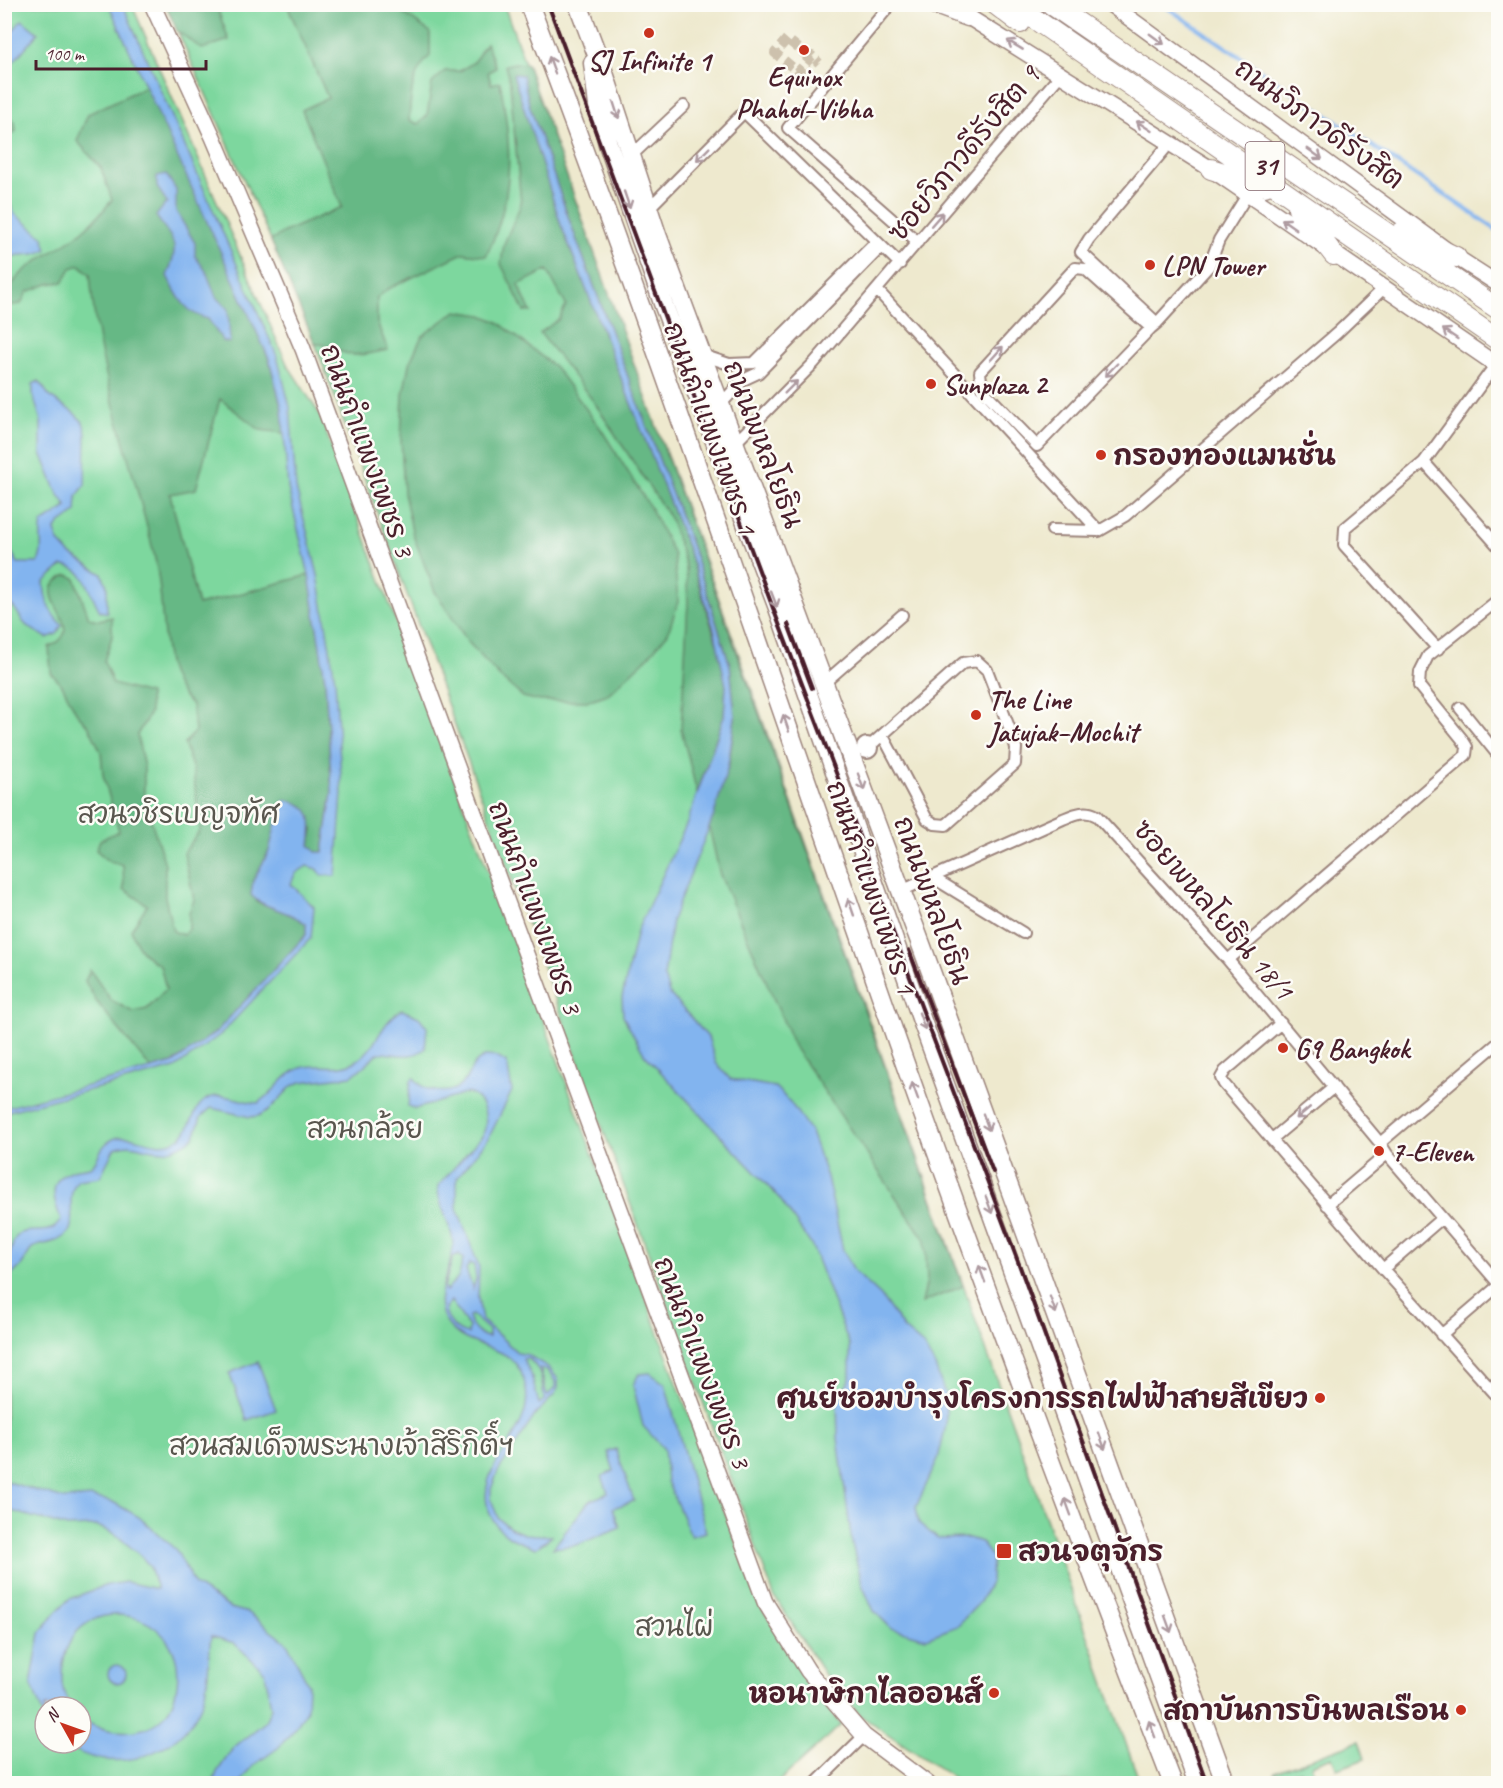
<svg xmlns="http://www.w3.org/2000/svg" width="1503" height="1788" font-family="Caveat,'Playpen Sans Thai',sans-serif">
<rect width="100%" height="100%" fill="#fdfcf7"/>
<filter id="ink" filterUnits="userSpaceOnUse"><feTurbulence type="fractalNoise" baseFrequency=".0167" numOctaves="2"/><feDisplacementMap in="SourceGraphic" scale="12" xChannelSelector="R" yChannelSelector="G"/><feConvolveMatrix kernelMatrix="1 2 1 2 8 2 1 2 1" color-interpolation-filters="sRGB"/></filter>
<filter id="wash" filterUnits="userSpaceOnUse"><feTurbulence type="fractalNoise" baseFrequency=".008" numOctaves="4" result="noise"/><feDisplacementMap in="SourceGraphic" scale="24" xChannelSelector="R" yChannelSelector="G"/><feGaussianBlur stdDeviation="1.35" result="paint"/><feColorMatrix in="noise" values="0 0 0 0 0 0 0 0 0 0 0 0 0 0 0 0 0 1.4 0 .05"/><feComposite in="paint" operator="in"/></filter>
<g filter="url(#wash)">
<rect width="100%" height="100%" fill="#eee9ce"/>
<path fill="#7dd79e" stroke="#647b64" stroke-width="1.5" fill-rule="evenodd" d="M 5,5 L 132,5 L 287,364 L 319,413 L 758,1602 L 810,1686 L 841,1725 L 777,1783 L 5,1784 ZM 45,1707 L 81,1707 L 81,1743 L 45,1743 Z
M 166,5 L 504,5 L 751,688 L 1140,1783 L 961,1783 L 861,1716 L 825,1675 L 774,1596 L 307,321 Z
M 1359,1741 L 1365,1759 L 1337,1769 L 1332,1757 L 1311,1765 L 1318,1783 L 1306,1783 L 1300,1770 L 1277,1778 L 1275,1772 Z"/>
<path fill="#66b885" stroke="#586c58" stroke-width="1.5" d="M 166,5 L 216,5 L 229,40 L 202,49 L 177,31 Z
M 287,5 L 392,5 L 430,32 L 430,56 C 411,73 411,95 409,120 L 418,124 L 427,116 L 432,83 L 445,71 L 460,71 L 474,62 L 486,43 L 496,68 L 488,72 L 491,84 L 500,82 C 512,145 515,198 486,256 L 463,253 L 388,289 L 377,298 L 377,322 L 388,350 C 375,352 361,357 348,354 C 336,351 328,343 315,344 L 271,241 L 284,232 L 342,207 L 302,110 L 328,98 Z
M 515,63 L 527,64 L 963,1286 L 922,1303 L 927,1280 L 925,1240 L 795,1048 L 720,875 L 709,827 L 729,764 L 735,717 L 730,665 L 692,547 L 571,225 L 529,104 L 523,76 L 514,74 L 561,225 L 688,549 L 723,663 L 726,686 L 724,716 L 697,793 L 681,729 L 688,602 L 686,566 L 670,518 L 594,402 L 540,333 L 559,319 L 566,305 L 547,270 L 518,285 L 531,312 L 524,311 L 501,264 L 504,244 L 521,204 L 510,84 L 505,65 Z
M 147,86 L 269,359 L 282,409 L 284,433 L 260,430 L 220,399 L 196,489 L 170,494 L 198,605 L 309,575 L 325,680 L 332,793 L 323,852 L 316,853 L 310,845 L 313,829 L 269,851 L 253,881 L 257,902 L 295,914 L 306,924 L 306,935 L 217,1031 L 173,1063 L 151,1069 L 96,1001 L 85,981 L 90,970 L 111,1000 L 133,1012 L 147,1009 L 166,989 L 160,965 C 143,956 137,947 131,930 L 147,905 L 124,889 L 123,865 L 109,861 L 96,850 L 100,840 L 119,831 L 103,775 L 101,752 L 89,727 L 76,712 L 62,685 L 51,673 L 49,647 C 95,627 21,593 68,575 L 75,578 L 89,618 L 99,620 L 112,617 L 112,637 L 104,661 L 113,684 L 149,694 L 150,713 L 137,735 L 144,767 L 144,798 L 165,864 L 165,897 L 173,931 L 183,935 L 189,929 L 189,913 L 194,900 L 184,853 L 200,830 L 193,770 L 184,744 L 195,731 L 192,705 C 180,694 174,683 169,667 C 161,633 163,596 156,563 C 134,466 97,373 90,274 L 80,265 L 71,268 L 63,282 L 48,284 L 27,292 L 21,304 L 5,306 C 7,271 49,256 72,239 C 88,228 100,215 112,200 L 101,168 L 77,141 L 88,114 Z
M 4,112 L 15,122 L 16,131 L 5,138 Z
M 456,311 L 482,315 L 498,322 L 555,367 L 601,429 L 650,507 L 674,555 L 678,602 L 668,633 L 648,657 L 608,694 L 587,701 L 540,701 L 523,697 L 501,678 L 468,642 L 435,592 L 413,535 L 404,493 L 401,439 L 403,395 L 409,364 L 422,336 Z"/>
<path fill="#82b4ef" stroke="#666a8d" stroke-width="1.5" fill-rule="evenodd" d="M 109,5 L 123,5 L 277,356 L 290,407 L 296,488 L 318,575 L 335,680 L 342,793 L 336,876 L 322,875 L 317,869 L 307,866 L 295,874 L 291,884 L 314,907 L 311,938 L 221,1034 L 175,1068 L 5,1112 L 5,1108 L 173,1063 L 217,1031 L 306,935 L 306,924 C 290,910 263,909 251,895 L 253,881 L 269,851 L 280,806 L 285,800 C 313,804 314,819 310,845 L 316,852 L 323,852 L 332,793 L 325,680 L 309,575 L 288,488 L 282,409 L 269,359 Z
M 22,20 L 38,33 L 9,67 L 5,63 L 5,39 Z
M 513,74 L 523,75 L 529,104 L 571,225 L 692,547 L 730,665 L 735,717 L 728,766 L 714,815 L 672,920 L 664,977 L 669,993 L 708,1037 L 716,1063 L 730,1079 L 775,1087 L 790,1102 L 811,1132 L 827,1177 L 843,1250 L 855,1272 L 881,1296 L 904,1329 L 923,1345 L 935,1366 L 946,1397 L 946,1425 L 938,1459 L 916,1507 L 919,1523 L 938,1539 L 969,1538 L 981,1542 L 992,1557 L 991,1581 L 980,1602 L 957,1626 L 926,1638 L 891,1628 L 874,1611 L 863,1587 L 852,1544 L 838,1438 L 837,1402 L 850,1379 L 850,1346 L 812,1246 L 780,1199 L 644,1054 L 623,1016 L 622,997 L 637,931 L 687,823 L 724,716 L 726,686 L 714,629 L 688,549 L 561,225 Z
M 166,174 L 176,190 L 176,211 L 195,243 L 195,256 L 206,271 L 216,297 L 228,309 L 230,343 L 223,341 L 208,319 C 185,314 177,295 167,276 C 180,243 175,243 156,216 L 167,202 L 157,187 L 157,176 Z
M 5,192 L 14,213 L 43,237 L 47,249 C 33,258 19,252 5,259 Z
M 39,381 L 50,397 L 73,412 L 83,422 L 86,433 L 85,485 L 77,496 L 76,512 L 59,524 L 55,531 L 59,542 L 70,554 L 102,574 L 107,586 L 107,613 L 100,611 C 90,595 86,565 62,566 L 44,582 C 45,601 49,612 62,625 L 57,634 L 47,638 C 40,633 31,630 25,624 C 17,615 18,606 4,602 L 5,451 L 10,505 L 10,550 L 18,563 L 38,563 C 45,545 38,540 42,523 L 67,507 L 57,492 L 41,453 L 41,421 L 33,395 L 33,384 Z
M 402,1010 L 419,1017 L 427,1027 L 425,1049 C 410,1060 396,1053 379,1053 L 352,1076 L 301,1082 L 292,1086 L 269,1110 L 258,1116 L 250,1117 L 211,1108 L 201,1117 L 194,1137 C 155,1168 140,1135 114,1149 L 100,1177 L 78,1180 C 62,1198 81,1226 64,1237 C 53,1244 43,1243 32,1248 L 21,1266 L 5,1282 L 5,1261 C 15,1253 9,1239 21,1233 C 36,1227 52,1238 61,1219 C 53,1200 47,1178 73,1170 C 79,1168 86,1169 92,1166 C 98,1159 100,1148 107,1143 C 127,1126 149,1150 172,1142 C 198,1133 188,1098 218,1096 C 231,1095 245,1103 258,1103 C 275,1094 282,1074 301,1068 C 319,1062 338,1072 356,1061 C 377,1049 380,1022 402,1010 Z
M 487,1056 L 497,1057 L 507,1063 L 512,1091 L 488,1139 L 457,1178 L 457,1208 L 479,1267 L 478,1298 L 482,1320 L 518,1353 L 528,1355 L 548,1367 L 558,1379 L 558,1388 L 554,1395 L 536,1414 L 498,1471 L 491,1489 L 491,1499 L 498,1518 L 510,1528 L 524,1534 L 552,1536 L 536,1548 C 517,1542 498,1534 490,1514 C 470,1466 534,1437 526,1389 C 518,1338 473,1355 449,1326 C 427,1298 454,1272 453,1243 C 452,1224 437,1205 438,1186 L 483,1135 C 489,1120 485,1098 468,1093 L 415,1109 L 408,1106 L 411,1080 L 414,1078 C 423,1092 449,1097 462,1084 C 473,1072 469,1063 487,1056 ZM 459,1254 L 463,1259 L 459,1276 L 446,1291 L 444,1287 L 453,1257 ZM 470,1263 L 474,1265 L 476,1279 L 473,1289 L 466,1269 ZM 451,1301 L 469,1327 L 468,1334 C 455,1332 447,1320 445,1308 ZM 472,1315 L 489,1330 L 489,1337 C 479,1337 470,1326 469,1316 ZM 527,1358 C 542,1367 543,1384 544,1400 L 539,1404 L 531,1374 L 523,1359 ZM 540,1368 L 547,1370 L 555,1381 L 555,1388 L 547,1396 Z
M 258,1362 L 276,1410 L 247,1420 L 229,1373 Z
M 650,1373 L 665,1384 L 706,1532 L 691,1536 L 667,1481 L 664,1449 L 643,1426 L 633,1385 L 639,1374 Z
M 616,1449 L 634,1501 L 613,1508 L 620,1527 L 577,1545 L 553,1548 L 589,1501 L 608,1493 L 602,1476 L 614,1471 L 608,1452 Z
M 5,1481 L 64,1499 L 92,1497 L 113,1502 L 139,1517 L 176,1550 L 195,1585 L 230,1608 L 249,1613 L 287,1643 L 308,1684 L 307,1709 L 295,1729 L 278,1748 L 253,1766 L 240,1783 L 213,1783 L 217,1772 L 233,1748 L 265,1722 L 271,1708 L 265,1672 L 234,1643 L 211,1636 C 208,1659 210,1684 201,1705 C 181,1756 108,1779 65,1743 L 81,1743 L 81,1719 C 113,1739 164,1738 175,1695 C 197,1612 80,1583 64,1659 C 60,1678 61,1692 71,1707 L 45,1707 L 45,1719 L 31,1684 L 40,1633 L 55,1613 L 69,1599 L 107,1585 L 126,1582 L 157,1589 L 150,1567 L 142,1557 L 115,1534 L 97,1526 L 67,1527 L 5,1509 Z
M108 1674a9 9 0 1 1 18 0a9 9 0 1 1-18 0Z"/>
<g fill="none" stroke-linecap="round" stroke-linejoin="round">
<path stroke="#82b4ef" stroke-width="4" d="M 1162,4 L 1498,231"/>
</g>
</g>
<g filter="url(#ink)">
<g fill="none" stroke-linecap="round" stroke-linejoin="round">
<path stroke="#cdc1ad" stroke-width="10" stroke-dasharray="10 5" stroke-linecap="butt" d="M 810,58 L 787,39 L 775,53 L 798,72 L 810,58 L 812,56 L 819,63"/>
<g stroke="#9c847c" stroke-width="14">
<path id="street" d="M 891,4 L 788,128 L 918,242
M 1170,143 L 1089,239 L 1081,252 L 1157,323 L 1209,266 L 1219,240 L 1247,195
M 631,156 L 684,106
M 648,209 L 744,112 L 900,264
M 877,290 L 1099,531 L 1125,516 L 1337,333 L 1383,289
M 1151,328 L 1085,269 L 1075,268 L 980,372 L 982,389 L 1037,446 L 1151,328 L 1157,323
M 702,355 L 729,364 L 754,363 L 876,242
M 1496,364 L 1424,462 L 1498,546
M 721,404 L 743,380 L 758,373 L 881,247
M 735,443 L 814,363 L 1062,73
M 1424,462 L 1345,528 L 1344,545 L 1438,649
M 1052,530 L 1099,531
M 824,683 L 902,615
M 1460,708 L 1498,755
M862 748a5 5 0 1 1 10 0a5 5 0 1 1-10 0Z
M 871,745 L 963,663 L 977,661 L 987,670 L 1014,740 L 1016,748 L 1015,764 L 946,825 L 935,824 L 927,819 L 883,736
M 932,877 L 1023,933
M 901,891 L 1063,819 C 1075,814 1085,809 1097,816 L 1228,960 L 1380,1143 L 1387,1154 L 1498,1283
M 1228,960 L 1466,755 L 1467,747 L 1462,739 L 1419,686 L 1420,672 L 1428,656 L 1498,600
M 1281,1023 L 1225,1071 L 1221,1078 L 1224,1084 L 1383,1269 L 1498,1397
M 1272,1139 L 1334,1087
M 1380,1143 L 1498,1043
M 1327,1205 L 1387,1154
M 1383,1269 L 1442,1218
M 1441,1335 L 1498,1286
M 815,1784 L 864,1736"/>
</g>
<g stroke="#9c847c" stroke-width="18">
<path id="secondary" d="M 152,4 L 213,137 L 303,349 L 765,1602 L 808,1671 L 864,1736 L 928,1784
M 1110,4 L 1456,257 L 1498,284
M 959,11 L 1211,169 L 1498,366"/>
</g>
<g stroke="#9c847c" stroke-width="21">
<path id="primary" d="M 529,4 C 660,348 776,697 898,1044 C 986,1292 1078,1538 1173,1784
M 578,4 L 605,76 L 657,235 L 922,947 L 1226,1784
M 933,4 L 968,17
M 593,63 L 598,106 L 608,144 L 664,306 L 778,608 L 921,1018 L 1198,1784"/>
</g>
<g stroke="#9c847c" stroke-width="22">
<path id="highway" d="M 995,4 L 1020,23
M 1013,4 L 1498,340
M 1051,4 L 1498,309
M 1211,169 L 1265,186
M 1298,209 L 1334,255
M 1402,232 L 1456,257"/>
</g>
<use href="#street" stroke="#fff" stroke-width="10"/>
<use href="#secondary" stroke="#fff" stroke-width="15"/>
<use href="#primary" stroke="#fff" stroke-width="18"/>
<use href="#highway" stroke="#fff" stroke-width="20"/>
<path stroke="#4a1f2b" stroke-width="4" d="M 548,4 C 622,200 695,396 767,592 C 805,694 847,795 880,898 L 1020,1267 L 1207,1784
M 788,624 L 812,688
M 909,950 L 993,1172"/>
</g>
<defs><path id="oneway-shaft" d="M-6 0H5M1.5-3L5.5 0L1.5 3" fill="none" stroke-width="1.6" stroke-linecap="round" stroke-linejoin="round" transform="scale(1.5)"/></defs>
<g stroke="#ae9aa0">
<use href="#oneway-shaft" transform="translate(1157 39) rotate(36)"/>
<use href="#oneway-shaft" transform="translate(1015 45) rotate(-149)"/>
<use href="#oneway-shaft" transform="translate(552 65) rotate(-110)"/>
<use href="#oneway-shaft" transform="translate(616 110) rotate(72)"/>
<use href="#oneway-shaft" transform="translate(1144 126) rotate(-147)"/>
<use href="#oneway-shaft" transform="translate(703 154) rotate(135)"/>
<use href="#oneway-shaft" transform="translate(1315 154) rotate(35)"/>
<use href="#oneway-shaft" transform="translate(627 200) rotate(71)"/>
<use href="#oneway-shaft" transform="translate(937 219) rotate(-49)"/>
<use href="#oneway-shaft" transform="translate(1289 224) rotate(-145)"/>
<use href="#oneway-shaft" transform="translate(1450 334) rotate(-146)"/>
<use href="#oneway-shaft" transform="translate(997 353) rotate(-48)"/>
<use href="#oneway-shaft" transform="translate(1111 370) rotate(134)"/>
<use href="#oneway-shaft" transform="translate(791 387) rotate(-45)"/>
<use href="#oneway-shaft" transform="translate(774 599) rotate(69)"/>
<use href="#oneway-shaft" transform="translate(786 723) rotate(-109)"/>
<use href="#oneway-shaft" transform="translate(861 782) rotate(70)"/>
<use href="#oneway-shaft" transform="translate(851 907) rotate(-109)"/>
<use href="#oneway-shaft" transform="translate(922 1021) rotate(70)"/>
<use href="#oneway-shaft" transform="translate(915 1091) rotate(-110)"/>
<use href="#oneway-shaft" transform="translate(1303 1113) rotate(140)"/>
<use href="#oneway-shaft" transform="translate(986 1122) rotate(70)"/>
<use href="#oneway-shaft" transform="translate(989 1205) rotate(70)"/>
<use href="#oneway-shaft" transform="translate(982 1274) rotate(-110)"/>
<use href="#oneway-shaft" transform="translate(1053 1305) rotate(70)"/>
<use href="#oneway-shaft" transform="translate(1102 1441) rotate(70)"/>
<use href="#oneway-shaft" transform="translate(1068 1507) rotate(-110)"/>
<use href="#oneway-shaft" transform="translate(1168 1624) rotate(70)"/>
<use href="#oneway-shaft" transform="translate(1152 1729) rotate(-111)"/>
</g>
</g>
<g fill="#c8321e" stroke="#fdfcf7" stroke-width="2">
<circle cx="649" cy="33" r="6"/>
<circle cx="804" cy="50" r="6"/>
<circle cx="1150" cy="265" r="6"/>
<circle cx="931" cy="384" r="6"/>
<circle cx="1101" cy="455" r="6"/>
<circle cx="976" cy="715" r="6"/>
<circle cx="1283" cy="1048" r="6"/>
<circle cx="1379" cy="1151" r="6"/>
<circle cx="1320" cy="1398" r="6"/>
<rect x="996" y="1543" width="16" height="16" rx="3"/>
<circle cx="994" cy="1693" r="6"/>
<circle cx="1461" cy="1710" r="6"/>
</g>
<g text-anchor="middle" stroke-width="5" stroke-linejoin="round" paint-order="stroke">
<rect fill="#fdfcf7" stroke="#806168" stroke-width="1.5" x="1245.5" y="142" width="39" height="48" rx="4.5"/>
<g font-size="27" font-weight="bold" fill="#4a1f2b">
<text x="1265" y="175">31</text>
</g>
<g font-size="28" font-weight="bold" fill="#4a1f2b" stroke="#fdfcf7" text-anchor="start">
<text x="649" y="70" text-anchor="middle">SJ Infinite 1</text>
<text x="804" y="86" text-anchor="middle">Equinox<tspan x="804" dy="32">Phahol–Vibha</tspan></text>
<text x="1162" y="275">LPN Tower</text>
<text x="943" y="394">Sunplaza 2</text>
<text x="1113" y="465">กรองทองแมนชั่น</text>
<text x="988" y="709">The Line<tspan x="988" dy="32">Jatujak–Mochit</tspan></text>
<text x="1295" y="1058">G9 Bangkok</text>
<text x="1391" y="1161">7-Eleven</text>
<text x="1308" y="1408" text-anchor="end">ศูนย์ซ่อมบำรุงโครงการรถไฟฟ้าสายสีเขียว</text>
<text x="1018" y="1561">สวนจตุจักร</text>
<text x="982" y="1703" text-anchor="end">หอนาฬิกาไลออนส์</text>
<text x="1449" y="1720" text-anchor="end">สถาบันการบินพลเรือน</text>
</g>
<g font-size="28" fill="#4a1f2b" stroke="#fdfcf7">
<text transform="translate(1320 123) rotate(36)" y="10">ถนนวิภาวดีรังสิต</text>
<text transform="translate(963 153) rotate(-50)" y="10">ซอยวิภาวดีรังสิต 9</text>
<text transform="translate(711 428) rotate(70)" y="10">ถนนกำแพงเพชร 1</text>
<text transform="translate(764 444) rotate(69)" y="10">ถนนพหลโยธิน</text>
<text transform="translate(368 450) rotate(70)" y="10">ถนนกำแพงเพชร 3</text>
<text transform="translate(872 887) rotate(71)" y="10">ถนนกำแพงเพชร 1</text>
<text transform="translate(933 900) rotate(70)" y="10">ถนนพหลโยธิน</text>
<text transform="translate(536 907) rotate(70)" y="10">ถนนกำแพงเพชร 3</text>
<text transform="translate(1214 909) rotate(49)" y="10">ซอยพหลโยธิน 18/1</text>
<text transform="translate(703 1362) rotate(69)" y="10">ถนนกำแพงเพชร 3</text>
</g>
<g font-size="28" fill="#59564e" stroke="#fdfcf7">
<text x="178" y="823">สวนวชิรเบญจทัศ</text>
<text x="365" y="1138">สวนกล้วย</text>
<text x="342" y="1455">สวนสมเด็จพระนางเจ้าสิริกิติ์ฯ</text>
<text x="674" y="1636">สวนไผ่</text>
</g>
</g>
<rect width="1503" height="1788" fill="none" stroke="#fdfcf7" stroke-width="24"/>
<g transform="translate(63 1725) rotate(310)"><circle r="28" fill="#fdfcf7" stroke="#b5a4a5" stroke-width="1.5"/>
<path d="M0-4.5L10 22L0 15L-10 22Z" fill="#c8321e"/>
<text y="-9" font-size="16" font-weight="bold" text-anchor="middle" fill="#4a1f2b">N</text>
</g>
<path d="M36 60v9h170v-9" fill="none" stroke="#4a1f2b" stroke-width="3"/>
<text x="45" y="60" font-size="18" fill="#4a1f2b" stroke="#fdfcf7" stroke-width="4.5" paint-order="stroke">100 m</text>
</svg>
